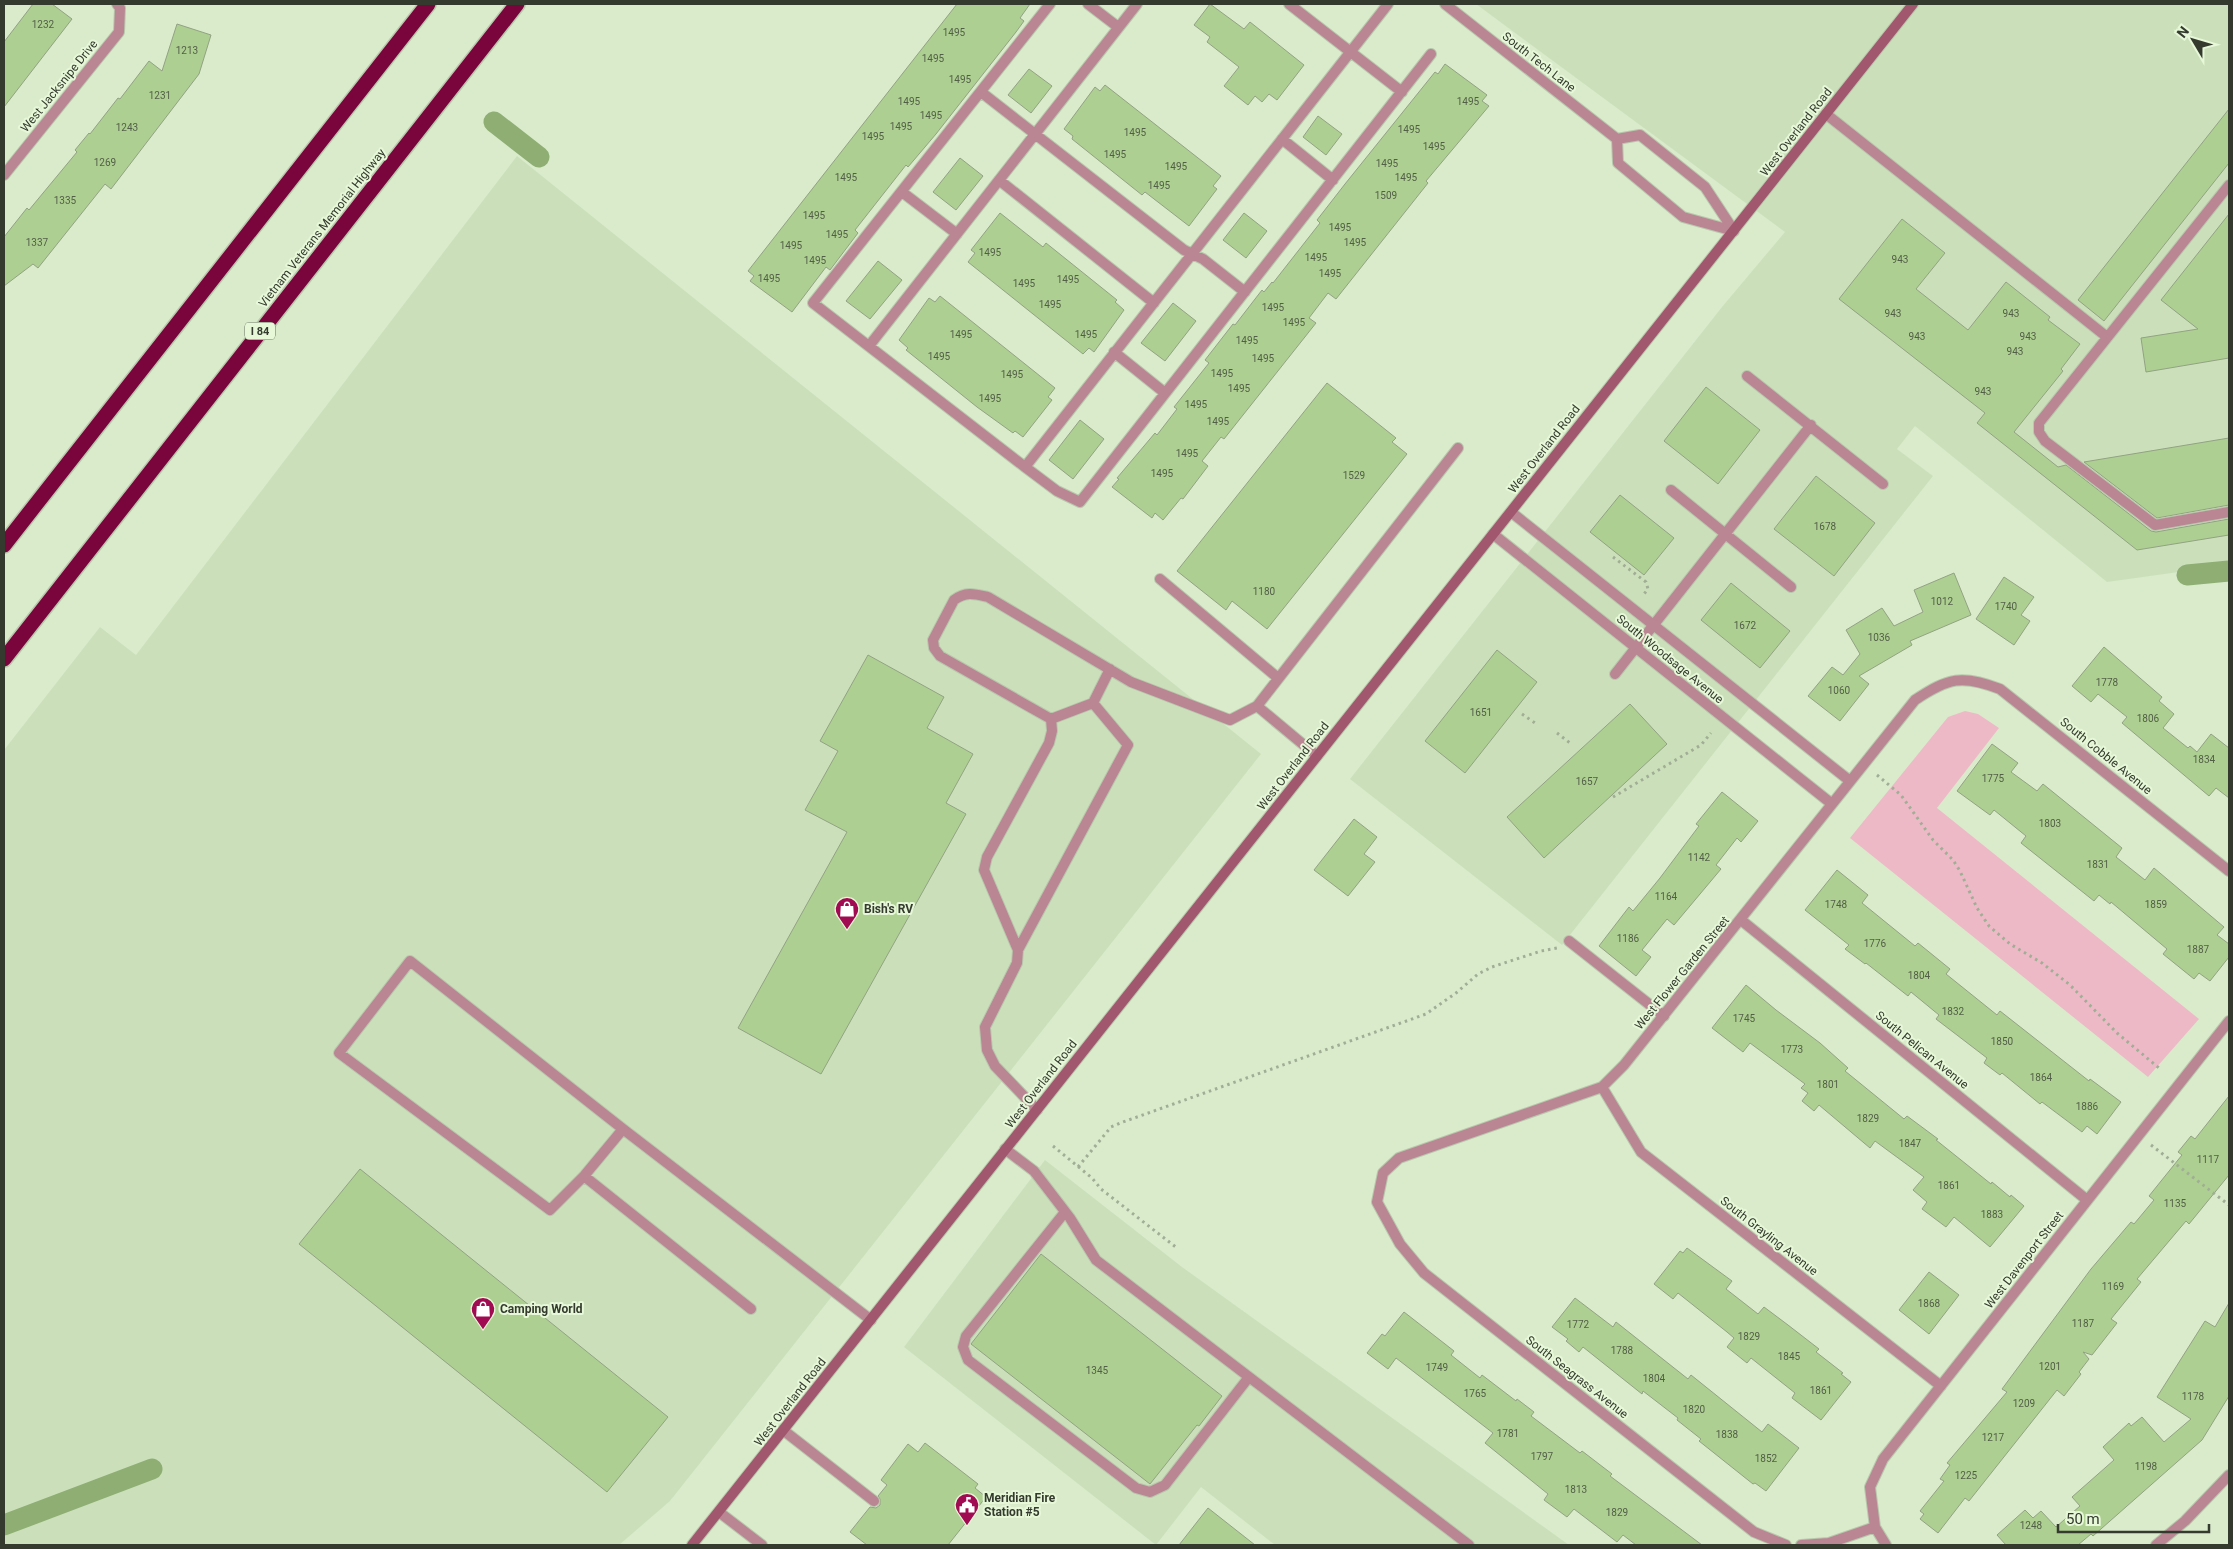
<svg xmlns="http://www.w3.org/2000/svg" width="2233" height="1549" font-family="Roboto,sans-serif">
<rect width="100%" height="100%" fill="#d9ebcb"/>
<path fill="#cbe0ba" d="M 1476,4 L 2229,4 L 2229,565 L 2107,582 L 1915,426 L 1897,449 L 1933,476 L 1562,945 L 1350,779 L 1722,307 L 1785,232 Z
M 517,156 L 1261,754 L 670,1501 L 619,1545 L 4,1545 L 4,750 L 100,627 L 136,655 Z
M 1045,1160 L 1182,1267 L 1569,1545 L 1275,1545 L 1201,1487 L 1156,1545 L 904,1347 Z"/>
<path fill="#eeb9c7" d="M 1965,711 L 1978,714 L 1999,728 L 1937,808 L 2199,1019 L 2148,1077 L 1850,838 L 1948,717 Z"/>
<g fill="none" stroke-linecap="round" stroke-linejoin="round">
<path stroke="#8eae73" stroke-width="21" d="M 494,122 L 539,157
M 2187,575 L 2229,571
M 4,1525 L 152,1469"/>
</g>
<path fill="#aecf92" stroke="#92a284" d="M 33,4 L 52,4 L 72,19 L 4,107 L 4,42 Z
M 957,4 L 1030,4 L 1020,18 L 1024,21 L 1016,32 L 936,134 L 908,167 L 906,165 L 855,230 L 858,233 L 830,270 L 826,267 L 792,312 L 750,281 L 754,276 L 748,271 Z
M 1210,4 L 1244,29 L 1250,22 L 1304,65 L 1277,100 L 1269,94 L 1262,102 L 1255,96 L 1248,105 L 1224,86 L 1239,67 L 1207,42 L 1210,37 L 1194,25 Z
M 177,24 L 211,35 L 199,74 L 111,189 L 105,184 L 38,268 L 33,264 L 4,286 L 4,237 L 27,208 L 29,210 L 77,152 L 75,150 L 89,133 L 90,134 L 118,98 L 120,99 L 149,61 L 162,71 Z
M 1445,64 L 1487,95 L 1482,101 L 1489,106 L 1426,181 L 1428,183 L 1336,299 L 1328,293 L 1309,318 L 1316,323 L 1224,439 L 1221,437 L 1202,461 L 1208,466 L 1183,499 L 1181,498 L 1163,520 L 1155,513 L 1152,518 L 1112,487 L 1119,479 L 1117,478 L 1155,433 L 1157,435 L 1177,409 L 1174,407 L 1209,363 L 1205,360 L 1233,324 L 1235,325 L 1262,290 L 1264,292 L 1272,282 L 1273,283 L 1320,223 L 1317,220 L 1345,184 L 1435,72 L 1438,74 Z
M 1029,69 L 1052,86 L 1031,113 L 1008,95 Z
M 1105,85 L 1221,176 L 1213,186 L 1217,189 L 1189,226 L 1145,192 L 1142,195 L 1072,139 L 1073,136 L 1064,129 L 1095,87 L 1100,91 Z
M 2229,109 L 2229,163 L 2104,321 L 2078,300 Z
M 1318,116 L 1342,134 L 1326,155 L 1303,137 Z
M 960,158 L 983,176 L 956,210 L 933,192 Z
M 1000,213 L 1043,247 L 1046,243 L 1117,300 L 1115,302 L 1124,310 L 1094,352 L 1089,348 L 1083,354 L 968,262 L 975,253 L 971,250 Z
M 1244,213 L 1267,231 L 1246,258 L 1223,240 Z
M 2229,214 L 2229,358 L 2146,372 L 2141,338 L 2198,329 L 2161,300 Z
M 1902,219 L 1945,253 L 1916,289 L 1968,330 L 2006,282 L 2050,317 L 2048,320 L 2080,344 L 2061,369 L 2063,371 L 2014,432 L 2058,467 L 2066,465 L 2151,531 L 2156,532 L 2229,519 L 2229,535 L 2137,550 L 1977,423 L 1985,413 L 1839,299 Z
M 878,261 L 902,280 L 870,319 L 846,301 Z
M 940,296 L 1055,388 L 1048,397 L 1052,400 L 1023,437 L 1015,431 L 1013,433 L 977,407 L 906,350 L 908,348 L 899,340 L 929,298 L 935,302 Z
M 1173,303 L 1196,321 L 1165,361 L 1141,343 Z
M 1327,383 L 1396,438 L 1392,442 L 1407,454 L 1267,629 L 1232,601 L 1226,610 L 1177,571 Z
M 1706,387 L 1760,430 L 1718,484 L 1664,441 Z
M 1080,420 L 1104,439 L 1073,479 L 1049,460 Z
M 2229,438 L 2229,505 L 2157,518 L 2084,462 Z
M 1816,476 L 1875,523 L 1834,576 L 1774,529 Z
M 1620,495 L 1674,538 L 1644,575 L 1590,532 Z
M 1954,573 L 1971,615 L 1910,641 L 1912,645 L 1859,676 L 1869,684 L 1840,721 L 1808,696 L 1832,667 L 1843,675 L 1860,654 L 1846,630 L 1882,608 L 1894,626 L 1923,612 L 1914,590 Z
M 2004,577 L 2034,597 L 2021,615 L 2030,621 L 2014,645 L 1976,619 Z
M 1731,583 L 1790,631 L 1760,668 L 1701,620 Z
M 2104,647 L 2162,697 L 2159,701 L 2174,714 L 2163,728 L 2188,748 L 2190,746 L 2197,752 L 2211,734 L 2229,748 L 2229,798 L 2216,788 L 2209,796 L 2122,723 L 2127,717 L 2098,694 L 2091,702 L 2072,686 Z
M 1497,650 L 1537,682 L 1465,773 L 1425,741 Z
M 868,655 L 944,697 L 927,728 L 973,754 L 946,803 L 966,814 L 821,1074 L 738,1028 L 847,832 L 805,810 L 838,751 L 820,741 Z
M 1630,704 L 1667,744 L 1544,858 L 1507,817 Z
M 1992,744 L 2018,763 L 2011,772 L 2037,791 L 2043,784 L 2122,848 L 2116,857 L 2145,880 L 2154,868 L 2224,927 L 2217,935 L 2229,944 L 2229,957 L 2210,981 L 2199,973 L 2194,979 L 2163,954 L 2167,949 L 2111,902 L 2110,904 L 2099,895 L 2094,901 L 2021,843 L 2026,836 L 1994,810 L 1990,815 L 1957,791 Z
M 1722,792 L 1758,821 L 1741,842 L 1737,838 L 1716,865 L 1721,869 L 1674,925 L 1667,919 L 1642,950 L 1651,957 L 1636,976 L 1599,946 L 1629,907 L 1633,911 L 1660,878 L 1699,826 L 1696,824 Z
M 1354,819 L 1377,837 L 1364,854 L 1375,862 L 1348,896 L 1314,870 Z
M 1837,870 L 1868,895 L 1862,903 L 1915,946 L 1918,943 L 1950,969 L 1946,974 L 1997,1015 L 2000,1011 L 2089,1081 L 2090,1079 L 2121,1102 L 2097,1134 L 2087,1126 L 2082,1132 L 2042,1102 L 2040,1104 L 2002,1073 L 2000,1075 L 1984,1063 L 1987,1058 L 1936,1019 L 1939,1015 L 1911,992 L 1908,996 L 1866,963 L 1865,964 L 1845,949 L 1849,945 L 1805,910 Z
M 1746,985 L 1776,1010 L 1820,1043 L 1848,1068 L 1845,1071 L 1904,1119 L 1907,1116 L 1938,1139 L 1936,1140 L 1991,1184 L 1992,1182 L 2010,1197 L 2011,1195 L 2024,1206 L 1990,1247 L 1954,1217 L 1946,1227 L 1922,1209 L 1927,1202 L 1913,1190 L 1924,1177 L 1875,1141 L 1870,1148 L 1819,1105 L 1814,1111 L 1802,1101 L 1808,1093 L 1801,1088 L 1805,1084 L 1750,1043 L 1743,1052 L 1712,1028 Z
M 2229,1096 L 2229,1175 L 2189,1224 L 2186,1221 L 2137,1279 L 2141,1282 L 2111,1319 L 2117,1323 L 2092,1355 L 2083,1352 L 2089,1359 L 2079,1372 L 2081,1374 L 2064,1396 L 2057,1390 L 1969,1501 L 1965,1498 L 1938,1533 L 1920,1519 L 1924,1514 L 1920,1511 L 1944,1481 L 1940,1479 L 1950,1465 L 1947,1463 L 2007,1392 L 2002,1389 L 2091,1269 L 2131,1222 L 2134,1224 L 2154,1200 L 2149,1196 L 2182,1155 L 2178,1152 L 2191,1136 L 2195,1139 Z
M 360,1169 L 668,1417 L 607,1492 L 299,1244 Z
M 1687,1248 L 1732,1281 L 1726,1289 L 1758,1314 L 1764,1307 L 1788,1325 L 1819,1349 L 1816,1352 L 1843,1373 L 1841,1374 L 1851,1382 L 1821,1420 L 1792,1398 L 1795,1393 L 1751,1358 L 1747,1363 L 1727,1347 L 1734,1338 L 1727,1332 L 1678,1293 L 1673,1299 L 1654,1284 L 1680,1251 L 1683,1253 Z
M 1041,1254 L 1222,1396 L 1199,1426 L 1197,1425 L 1150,1484 L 971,1344 Z
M 1929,1272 L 1959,1295 L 1929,1334 L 1899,1310 Z
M 1575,1298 L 1613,1327 L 1616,1322 L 1688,1379 L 1691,1375 L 1762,1432 L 1768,1424 L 1799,1448 L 1766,1491 L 1755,1483 L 1753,1484 L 1699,1441 L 1701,1439 L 1677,1420 L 1678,1418 L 1643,1391 L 1642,1394 L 1583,1347 L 1579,1352 L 1566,1341 L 1568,1339 L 1552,1327 Z
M 2229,1303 L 2229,1396 L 2202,1440 L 2093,1536 L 2091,1534 L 2078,1545 L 2006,1545 L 1997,1535 L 2025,1510 L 2033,1518 L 2041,1511 L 2056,1527 L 2080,1506 L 2072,1497 L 2114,1460 L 2103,1447 L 2129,1423 L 2131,1426 L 2142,1417 L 2164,1442 L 2191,1419 L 2157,1397 L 2205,1321 L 2215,1327 Z
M 1404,1312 L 1454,1351 L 1451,1355 L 1480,1378 L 1482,1375 L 1516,1401 L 1517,1399 L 1534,1412 L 1531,1416 L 1580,1453 L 1582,1451 L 1612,1474 L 1610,1476 L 1702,1545 L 1636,1545 L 1623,1535 L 1617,1542 L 1574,1509 L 1567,1517 L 1544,1500 L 1548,1494 L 1485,1443 L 1493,1433 L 1396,1358 L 1388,1369 L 1367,1353 L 1382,1334 L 1385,1336 Z
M 925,1443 L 978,1484 L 975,1488 L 986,1497 L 948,1545 L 867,1545 L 850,1532 L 870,1507 L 876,1508 L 880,1505 L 880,1499 L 878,1496 L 887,1485 L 881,1480 L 908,1444 L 918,1452 Z
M 1208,1508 L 1255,1545 L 1179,1545 Z"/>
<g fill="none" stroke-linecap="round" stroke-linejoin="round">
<g stroke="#b8c8ac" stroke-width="12">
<path id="lane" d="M 1050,4 L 813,303 L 1025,467 L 1057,491 L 1080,502 L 1431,54
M 1088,4 L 1118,27
M 1289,4 L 1402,92
M 981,92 L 1184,250 L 1203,259 L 1245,292
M 1826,114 L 2107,337
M 1282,139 L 1333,180
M 999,180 L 1154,303
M 2229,185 L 2039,423 L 2039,432 L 2045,441 L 2155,525 L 2229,512
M 902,192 L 957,234
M 869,346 L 1137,4
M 1114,352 L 1165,393
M 1747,376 L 1883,484
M 1025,467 L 1388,4
M 1671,490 L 1791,587
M 1160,579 L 1278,678
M 1615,674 L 1811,425
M 1257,706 L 1317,756
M 1051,719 L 1093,703
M 1569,941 L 1664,1016
M 1018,950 L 1128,745 L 1093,703 L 1110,669
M 1037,1110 L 995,1066 L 987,1050 L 985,1027 L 1017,963 L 1018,950 L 984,870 L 987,857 L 1049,743 L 1052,731 L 1051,719 L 940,656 L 934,648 L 933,640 L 954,600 C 966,591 975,594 988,597 L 1131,682 L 1230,720 L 1257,706 L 1458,448
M 623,1129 L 584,1176 L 550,1210 L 339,1053 L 410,961 L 623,1129 L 871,1320
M 1005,1149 L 1034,1171 L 1070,1218 L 1096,1260 L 1469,1545
M 584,1176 L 751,1309
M 1065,1212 L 966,1336 L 963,1347 L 968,1360 L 1136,1488 L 1150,1492 L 1165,1485 L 1249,1377
M 783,1430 L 874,1501
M 719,1512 L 762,1545"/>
</g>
<g stroke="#b8c8ac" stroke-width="12">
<path id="street" d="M 1445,4 L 1617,139 L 1640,135 L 1705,187 L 1734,231
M 1617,139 L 1618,163 L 1683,217 L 1734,231
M 4,175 L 119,32 L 120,8 L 117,4
M 1511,512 L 1850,781
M 1493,534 L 1832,804
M 1741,920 L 2087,1200
M 1602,1087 L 1641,1152 L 1941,1386
M 1875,1527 L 1870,1487 L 1883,1459 L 2229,1021
M 1786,1545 L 1754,1532 L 1424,1273 L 1400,1244 L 1377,1202 L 1383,1173 L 1399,1158 L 1602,1087 L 1624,1065 L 1915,700 C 1948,678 1962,674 2000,689 L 2229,871
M 1801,1545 L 1829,1543 L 1875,1527 L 1886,1545
M 2156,1545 L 2185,1521 L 2229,1475"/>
</g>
<g stroke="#b8c8ac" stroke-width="12">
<path id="secondary" d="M 692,1545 L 1913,4"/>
</g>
<g stroke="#b8c8ac" stroke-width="18">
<path id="highway" d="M 4,545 L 428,4
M 4,659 L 517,4"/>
</g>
<path stroke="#a0ae95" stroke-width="3" stroke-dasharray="2.5 4" stroke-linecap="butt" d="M 1613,557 L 1646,582 L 1648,589 L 1644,594
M 1522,714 L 1535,723
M 1557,733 L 1570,743
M 1877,775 L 1901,795 L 1933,840 L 1953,860 L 1960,871 L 1977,908 L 1989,926 L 2010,944 L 2042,963 L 2070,985 L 2117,1033 L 2159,1068
M 1613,797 L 1701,745 L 1711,733
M 2151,1145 L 2229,1205
M 1053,1146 L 1092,1178 L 1101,1189 L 1177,1248
M 1078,1167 L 1111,1127 L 1123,1122 L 1426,1014 L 1456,993 L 1478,974 L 1492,967 L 1541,951 L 1557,948"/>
<use href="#lane" stroke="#ba8694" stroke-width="10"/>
<use href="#street" stroke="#ba8694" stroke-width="10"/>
<use href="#secondary" stroke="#a1576e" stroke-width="10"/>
<use href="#highway" stroke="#7a043c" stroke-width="15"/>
</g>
<defs>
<g id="shop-pin" transform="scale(1.25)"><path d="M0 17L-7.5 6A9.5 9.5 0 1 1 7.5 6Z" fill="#a00b51" stroke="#e6f8d8"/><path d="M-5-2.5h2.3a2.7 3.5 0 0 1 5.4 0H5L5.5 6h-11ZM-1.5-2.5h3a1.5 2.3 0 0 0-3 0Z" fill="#fff"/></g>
<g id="civic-pin" transform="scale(1.25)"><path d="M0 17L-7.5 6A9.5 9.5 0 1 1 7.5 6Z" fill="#a00b51" stroke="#e6f8d8"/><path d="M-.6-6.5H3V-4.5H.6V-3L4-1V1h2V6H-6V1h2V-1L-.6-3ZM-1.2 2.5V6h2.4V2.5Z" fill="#fff"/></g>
</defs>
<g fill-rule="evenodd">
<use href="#shop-pin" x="847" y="909"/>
<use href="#shop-pin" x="483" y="1309"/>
<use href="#civic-pin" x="967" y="1505"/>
</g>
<g text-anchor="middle" stroke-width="4" stroke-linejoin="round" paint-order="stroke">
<g font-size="10" fill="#525f47">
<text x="43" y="28">1232</text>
<text x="954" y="36">1495</text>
<text x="187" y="54">1213</text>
<text x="933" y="62">1495</text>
<text x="960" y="83">1495</text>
<text x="160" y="99">1231</text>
<text x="909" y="105">1495</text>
<text x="1468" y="105">1495</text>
<text x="931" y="119">1495</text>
<text x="901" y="130">1495</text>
<text x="127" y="131">1243</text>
<text x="1409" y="133">1495</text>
<text x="1135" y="136">1495</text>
<text x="873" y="140">1495</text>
<text x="1434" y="150">1495</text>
<text x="1115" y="158">1495</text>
<text x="105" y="166">1269</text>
<text x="1387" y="167">1495</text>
<text x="1176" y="170">1495</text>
<text x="846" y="181">1495</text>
<text x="1406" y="181">1495</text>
<text x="1159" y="189">1495</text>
<text x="1386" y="199">1509</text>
<text x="65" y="204">1335</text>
<text x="814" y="219">1495</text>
<text x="1340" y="231">1495</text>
<text x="837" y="238">1495</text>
<text x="37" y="246">1337</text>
<text x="1355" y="246">1495</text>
<text x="791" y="249">1495</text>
<text x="990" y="256">1495</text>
<text x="1316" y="261">1495</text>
<text x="1900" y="263">943</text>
<text x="815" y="264">1495</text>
<text x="1330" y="277">1495</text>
<text x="769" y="282">1495</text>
<text x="1068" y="283">1495</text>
<text x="1024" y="287">1495</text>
<text x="1050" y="308">1495</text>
<text x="1273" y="311">1495</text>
<text x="1893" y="317">943</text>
<text x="2011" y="317">943</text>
<text x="1294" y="326">1495</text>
<text x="961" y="338">1495</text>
<text x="1086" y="338">1495</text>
<text x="1917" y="340">943</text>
<text x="2028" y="340">943</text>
<text x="1247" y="344">1495</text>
<text x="2015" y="355">943</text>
<text x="939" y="360">1495</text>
<text x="1263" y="362">1495</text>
<text x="1222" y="377">1495</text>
<text x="1012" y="378">1495</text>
<text x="1239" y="392">1495</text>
<text x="1983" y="395">943</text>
<text x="990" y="402">1495</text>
<text x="1196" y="408">1495</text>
<text x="1218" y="425">1495</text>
<text x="1187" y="457">1495</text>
<text x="1162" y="477">1495</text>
<text x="1354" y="479">1529</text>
<text x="1825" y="530">1678</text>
<text x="1264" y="595">1180</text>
<text x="1942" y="605">1012</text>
<text x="2006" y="610">1740</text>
<text x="1745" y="629">1672</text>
<text x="1879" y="641">1036</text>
<text x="2107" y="686">1778</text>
<text x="1839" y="694">1060</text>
<text x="1481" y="716">1651</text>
<text x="2148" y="722">1806</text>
<text x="2204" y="763">1834</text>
<text x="1993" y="782">1775</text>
<text x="1587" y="785">1657</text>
<text x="2050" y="827">1803</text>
<text x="1699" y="861">1142</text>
<text x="2098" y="868">1831</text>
<text x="1666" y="900">1164</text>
<text x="1836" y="908">1748</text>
<text x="2156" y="908">1859</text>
<text x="1628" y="942">1186</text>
<text x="1875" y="947">1776</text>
<text x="2198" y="953">1887</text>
<text x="1919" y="979">1804</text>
<text x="1953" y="1015">1832</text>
<text x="1744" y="1022">1745</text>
<text x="2002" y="1045">1850</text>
<text x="1792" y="1053">1773</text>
<text x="2041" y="1081">1864</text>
<text x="1828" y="1088">1801</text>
<text x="2087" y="1110">1886</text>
<text x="1868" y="1122">1829</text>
<text x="1910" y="1147">1847</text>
<text x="2208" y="1163">1117</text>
<text x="1949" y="1189">1861</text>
<text x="2175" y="1207">1135</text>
<text x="1992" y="1218">1883</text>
<text x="2113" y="1290">1169</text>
<text x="1929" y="1307">1868</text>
<text x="2083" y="1327">1187</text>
<text x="1578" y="1328">1772</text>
<text x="1749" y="1340">1829</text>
<text x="1622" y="1354">1788</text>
<text x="1789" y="1360">1845</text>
<text x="2050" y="1370">1201</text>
<text x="1437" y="1371">1749</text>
<text x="1097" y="1374">1345</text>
<text x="1654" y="1382">1804</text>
<text x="1821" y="1394">1861</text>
<text x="1475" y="1397">1765</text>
<text x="2193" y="1400">1178</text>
<text x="2024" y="1407">1209</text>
<text x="1694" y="1413">1820</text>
<text x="1508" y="1437">1781</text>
<text x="1727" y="1438">1838</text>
<text x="1993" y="1441">1217</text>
<text x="1542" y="1460">1797</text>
<text x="1766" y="1462">1852</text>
<text x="2146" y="1470">1198</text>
<text x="1966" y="1479">1225</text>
<text x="1576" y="1493">1813</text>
<text x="1617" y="1516">1829</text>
<text x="2031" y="1529">1248</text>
</g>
<rect fill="#e6f8d8" stroke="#697361" stroke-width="1" x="245" y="322.5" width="30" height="17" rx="4"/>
<g font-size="11" font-weight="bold" fill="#343a2e">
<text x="260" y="335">I 84</text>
</g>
<g font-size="12" fill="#343a2e" stroke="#e6f8d8">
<text transform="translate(1539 62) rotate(38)" y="4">South Tech Lane</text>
<text transform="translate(59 86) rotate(-51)" y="4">West Jacksnipe Drive</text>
<text transform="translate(1796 132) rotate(-52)" y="4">West Overland Road</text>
<text transform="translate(322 228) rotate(-52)" y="4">Vietnam Veterans Memorial Highway</text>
<text transform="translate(1544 449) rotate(-52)" y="4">West Overland Road</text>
<text transform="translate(1670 659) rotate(39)" y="4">South Woodsage Avenue</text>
<text transform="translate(2106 756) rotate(39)" y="4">South Cobble Avenue</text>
<text transform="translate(1293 766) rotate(-52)" y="4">West Overland Road</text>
<text transform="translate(1682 973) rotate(-51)" y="4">West Flower Garden Street</text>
<text transform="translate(1922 1050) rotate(39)" y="4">South Pelican Avenue</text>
<text transform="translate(1041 1084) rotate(-52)" y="4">West Overland Road</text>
<text transform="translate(1769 1236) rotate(38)" y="4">South Grayling Avenue</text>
<text transform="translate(2024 1260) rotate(-52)" y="4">West Davenport Street</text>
<text transform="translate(1577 1377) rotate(38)" y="4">South Seagrass Avenue</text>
<text transform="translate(790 1402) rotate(-52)" y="4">West Overland Road</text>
</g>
<g font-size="12" font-weight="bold" fill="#343a2e" stroke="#e6f8d8" text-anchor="start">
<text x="864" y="913">Bish's RV</text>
<text x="500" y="1313">Camping World</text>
<text x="984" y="1502">Meridian Fire<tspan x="984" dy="14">Station #5</tspan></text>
</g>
</g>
<rect width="2233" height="1549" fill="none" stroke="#343a2e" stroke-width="10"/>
<g transform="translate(2193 40) rotate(308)" stroke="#e6f8d8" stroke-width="4" paint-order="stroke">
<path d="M0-4L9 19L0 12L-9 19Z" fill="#343a2e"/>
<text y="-8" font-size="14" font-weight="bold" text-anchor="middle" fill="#343a2e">N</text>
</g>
<path d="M2058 1524v8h151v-8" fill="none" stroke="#343a2e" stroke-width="2.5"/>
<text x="2066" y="1524" font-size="15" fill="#343a2e" stroke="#e6f8d8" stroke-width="4" paint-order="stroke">50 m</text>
</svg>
